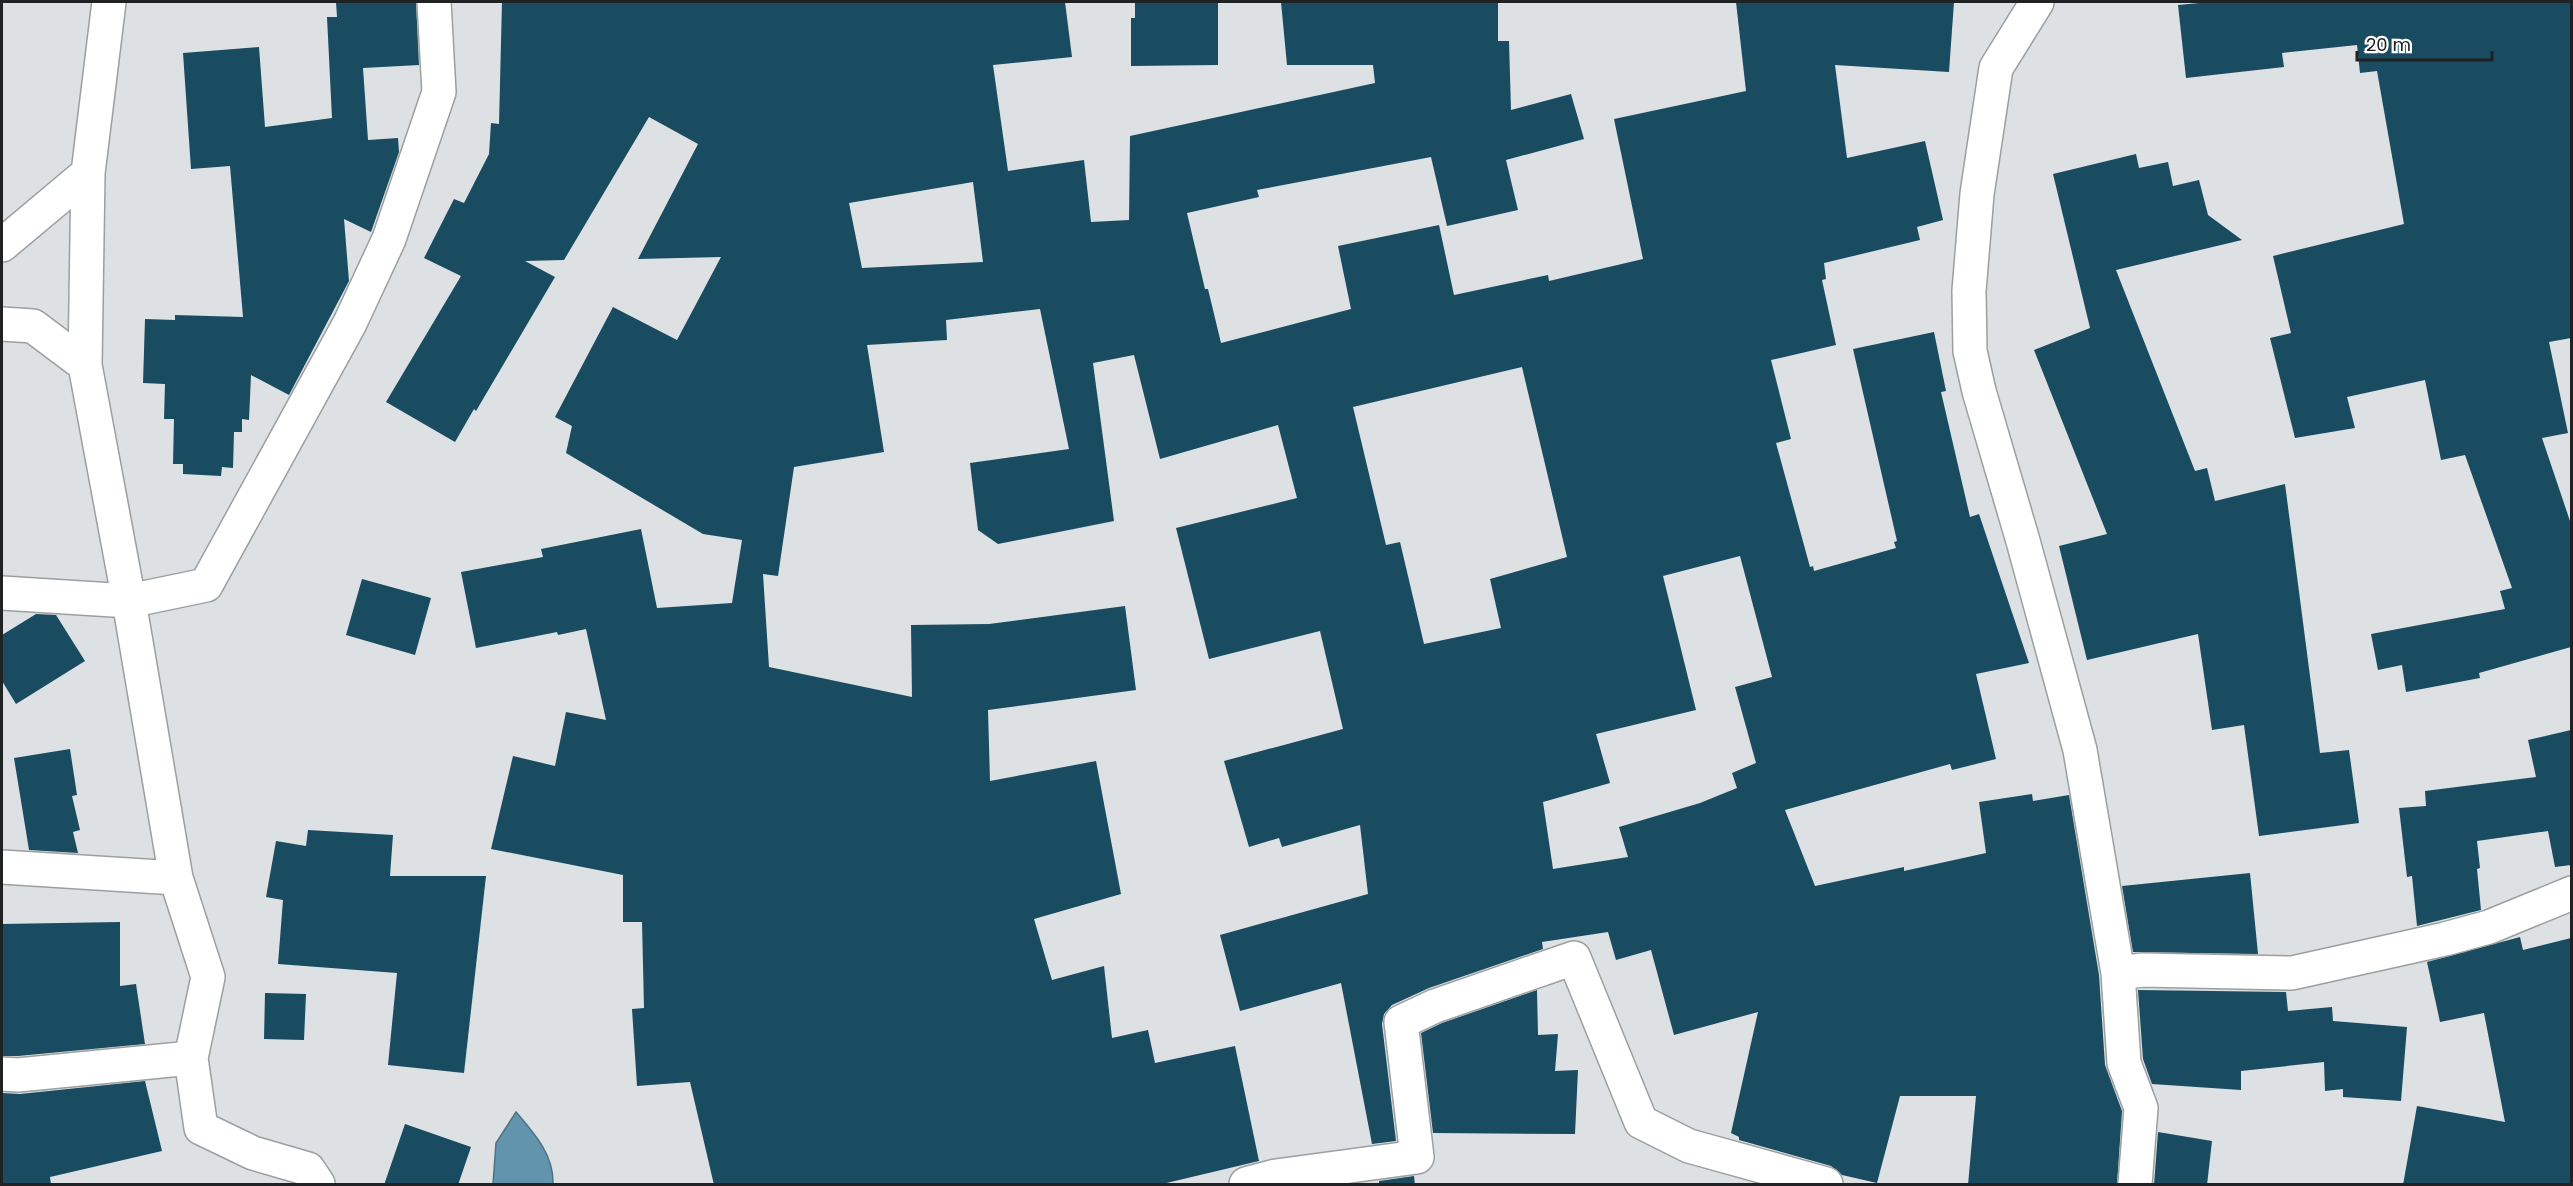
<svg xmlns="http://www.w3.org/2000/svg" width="2573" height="1186" font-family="Poppins,sans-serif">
<rect width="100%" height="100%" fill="#dde1e3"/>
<path fill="#6394ad" stroke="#4f7283" stroke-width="1.5" d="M 516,1112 C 534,1133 554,1155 553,1184 L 493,1184 L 496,1143 Z"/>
<path fill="#194b61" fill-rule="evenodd" d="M 336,2 L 416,2 L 419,65 L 363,68 L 368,140 L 398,138 L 399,152 L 371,232 L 344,219 L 349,281 L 289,395 L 251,375 L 249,420 L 242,419 L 242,432 L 234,432 L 233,468 L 222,467 L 221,476 L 183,474 L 183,464 L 173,464 L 174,419 L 164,419 L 165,384 L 143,383 L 145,319 L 175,320 L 175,315 L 243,317 L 230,166 L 191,169 L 183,53 L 259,47 L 265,127 L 332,118 L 327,17 L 337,17 Z
M 502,2 L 1065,2 L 1072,57 L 993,65 L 1008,171 L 1084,160 L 1091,222 L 1129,220 L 1130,136 L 1375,83 L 1373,65 L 1287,65 L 1281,2 L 1498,2 L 1498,41 L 1509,41 L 1511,110 L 1571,94 L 1584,139 L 1506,160 L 1518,210 L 1447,226 L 1431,157 L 1257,190 L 1259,197 L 1187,213 L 1205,289 L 1208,289 L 1221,343 L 1351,309 L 1338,246 L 1439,225 L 1454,295 L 1548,275 L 1549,281 L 1643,259 L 1614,119 L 1746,91 L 1736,2 L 1954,2 L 1949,72 L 1835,65 L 1847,158 L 1925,141 L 1943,220 L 1917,227 L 1920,240 L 1824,263 L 1826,279 L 1822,280 L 1836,345 L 1771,360 L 1791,439 L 1776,443 L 1810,567 L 1813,566 L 1814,571 L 1896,548 L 1894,542 L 1897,541 L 1853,349 L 1934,332 L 1946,391 L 1941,392 L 1970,517 L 1979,514 L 2029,663 L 1976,674 L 1996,759 L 1952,770 L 1950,764 L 1785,810 L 1815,886 L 1904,867 L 1904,871 L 1986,853 L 1979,802 L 2032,794 L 2033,801 L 2069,795 L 2099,975 L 2105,1065 L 2122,1111 L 2117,1185 L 1968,1185 L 1976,1096 L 1900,1096 L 1877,1183 L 1842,1175 L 1831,1166 L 1739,1140 L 1739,1137 L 1731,1133 L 1758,1012 L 1674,1035 L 1651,950 L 1616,960 L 1608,932 L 1542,942 L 1543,949 L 1429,988 L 1392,1005 L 1384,1014 L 1382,1024 L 1396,1141 L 1372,1144 L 1341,983 L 1240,1011 L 1220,935 L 1368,894 L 1360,825 L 1282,847 L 1279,838 L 1249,847 L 1224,761 L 1343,729 L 1320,631 L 1209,659 L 1176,528 L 1297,498 L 1278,425 L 1160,459 L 1134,355 L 1093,363 L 1114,521 L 998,544 L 978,530 L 970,463 L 1069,449 L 1040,309 L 946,320 L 947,340 L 867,345 L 884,452 L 794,467 L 778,576 L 763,574 L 769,667 L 912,697 L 911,625 L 989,624 L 1125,606 L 1136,690 L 988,710 L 990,781 L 1096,761 L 1121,894 L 1034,919 L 1052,980 L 1104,966 L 1112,1038 L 1148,1030 L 1155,1063 L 1235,1046 L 1259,1161 L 1158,1185 L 714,1185 L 690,1082 L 637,1086 L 632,1009 L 644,1008 L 642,922 L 623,922 L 623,875 L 491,849 L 513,756 L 555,766 L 566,712 L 606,720 L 586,629 L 558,635 L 557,632 L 476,648 L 461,572 L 543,557 L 541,549 L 641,529 L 657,608 L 732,603 L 742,540 L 703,534 L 566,453 L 572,426 L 555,417 L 613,307 L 677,340 L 721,257 L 638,259 L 698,144 L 649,117 L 564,260 L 525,261 L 555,277 L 476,411 L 474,409 L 455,442 L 386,402 L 461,276 L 424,258 L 454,199 L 464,203 L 489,154 L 491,123 L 499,124 ZM 973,182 L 983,262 L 862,268 L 849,203 ZM 1522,367 L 1567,557 L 1490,579 L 1501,628 L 1424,644 L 1400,542 L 1386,545 L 1353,407 ZM 1740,556 L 1772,677 L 1735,687 L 1756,763 L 1732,773 L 1737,788 L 1700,803 L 1619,827 L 1628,857 L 1553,869 L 1543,802 L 1610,783 L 1596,734 L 1696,710 L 1663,576 Z
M 1135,2 L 1218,2 L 1218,65 L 1131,66 L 1131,18 L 1135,18 Z
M 2210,2 L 2571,2 L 2571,338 L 2549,342 L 2568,433 L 2542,438 L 2571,524 L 2571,647 L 2479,673 L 2480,678 L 2406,692 L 2402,665 L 2378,670 L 2371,634 L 2505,609 L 2500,591 L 2512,588 L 2465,455 L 2441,460 L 2425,380 L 2347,397 L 2355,428 L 2295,438 L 2270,338 L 2291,333 L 2273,256 L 2404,224 L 2377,71 L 2360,73 L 2357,45 L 2282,53 L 2284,67 L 2186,78 L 2178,5 Z
M 2136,154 L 2139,168 L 2168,162 L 2173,186 L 2199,180 L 2208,215 L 2242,240 L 2116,270 L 2195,471 L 2207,468 L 2215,501 L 2285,484 L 2320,753 L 2349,750 L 2359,823 L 2259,836 L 2244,725 L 2212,730 L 2198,634 L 2087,660 L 2059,546 L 2107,534 L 2034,350 L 2090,328 L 2053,174 Z
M 362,579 L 431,598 L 415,655 L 346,635 Z
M 36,614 L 56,615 L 85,661 L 16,704 L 2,681 L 2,635 Z
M 2571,730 L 2571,865 L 2555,867 L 2548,831 L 2477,841 L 2480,868 L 2477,869 L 2481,910 L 2417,926 L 2412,876 L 2407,877 L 2399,808 L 2426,806 L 2425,791 L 2536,777 L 2528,740 Z
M 70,749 L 77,795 L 72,796 L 80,830 L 73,832 L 78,853 L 29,850 L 14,758 Z
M 308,830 L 393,835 L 390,876 L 486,876 L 464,1073 L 388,1065 L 397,973 L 278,964 L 283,900 L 266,897 L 276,841 L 306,846 Z
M 2250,873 L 2258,954 L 2133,952 L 2122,886 Z
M 120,922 L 120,986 L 136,984 L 145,1044 L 18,1056 L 2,1056 L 2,924 Z
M 2520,937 L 2523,950 L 2571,938 L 2571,1185 L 2403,1185 L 2417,1106 L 2505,1122 L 2484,1013 L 2440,1022 L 2427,962 Z
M 1537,990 L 1538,1035 L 1558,1034 L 1555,1071 L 1578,1070 L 1575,1134 L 1433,1133 L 1421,1033 L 1442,1023 Z
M 2138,990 L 2286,992 L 2288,1011 L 2332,1007 L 2333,1021 L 2407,1027 L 2401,1101 L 2343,1097 L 2343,1089 L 2325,1091 L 2324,1062 L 2241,1071 L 2241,1090 L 2152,1084 L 2143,1059 Z
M 265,993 L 306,994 L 304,1040 L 264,1039 Z
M 145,1081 L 162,1151 L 50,1177 L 51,1185 L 2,1185 L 2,1093 L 20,1094 Z
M 405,1124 L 471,1147 L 458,1185 L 384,1185 Z
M 2158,1132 L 2212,1141 L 2207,1185 L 2154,1185 Z
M 1414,1176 L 1415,1185 L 1379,1185 L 1379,1181 Z"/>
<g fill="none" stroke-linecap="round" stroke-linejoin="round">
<g stroke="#9b9fa0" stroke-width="36">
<path id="minor" d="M 109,2 L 88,173 L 85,365 L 129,601 L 176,878
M 2037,2 L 1996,68 L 1977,194 L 1969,291 L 1970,351 L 1979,391 L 2023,541 L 2080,750 L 2118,973
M 2,245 L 88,173
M 2,324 L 33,326 L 85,365
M 2,593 L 129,601 L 206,585 L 350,323 L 389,239 L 439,92 L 434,2
M 2,867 L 176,878 L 208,977 L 191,1058 L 201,1128 L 253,1153 L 308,1169 L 318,1184
M 2,1074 L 18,1075 L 191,1058
M 1246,1184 L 1276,1176 L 1417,1157 L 1401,1022 L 1435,1006 L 1574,958 L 1641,1122 L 1689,1146 L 1826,1184
M 2135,1184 L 2141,1108 L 2124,1063 L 2118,973 L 2143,970 L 2292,973 L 2445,939 L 2489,927 L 2572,893"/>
</g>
<use href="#minor" stroke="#fff" stroke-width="33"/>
</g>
<rect width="2573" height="1186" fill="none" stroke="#202122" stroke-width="6"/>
<path d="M2357 51v9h135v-9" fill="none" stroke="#202122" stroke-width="3"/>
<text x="2366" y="51" font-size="18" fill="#202122" stroke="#ffffff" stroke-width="4.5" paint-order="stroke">20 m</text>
</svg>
